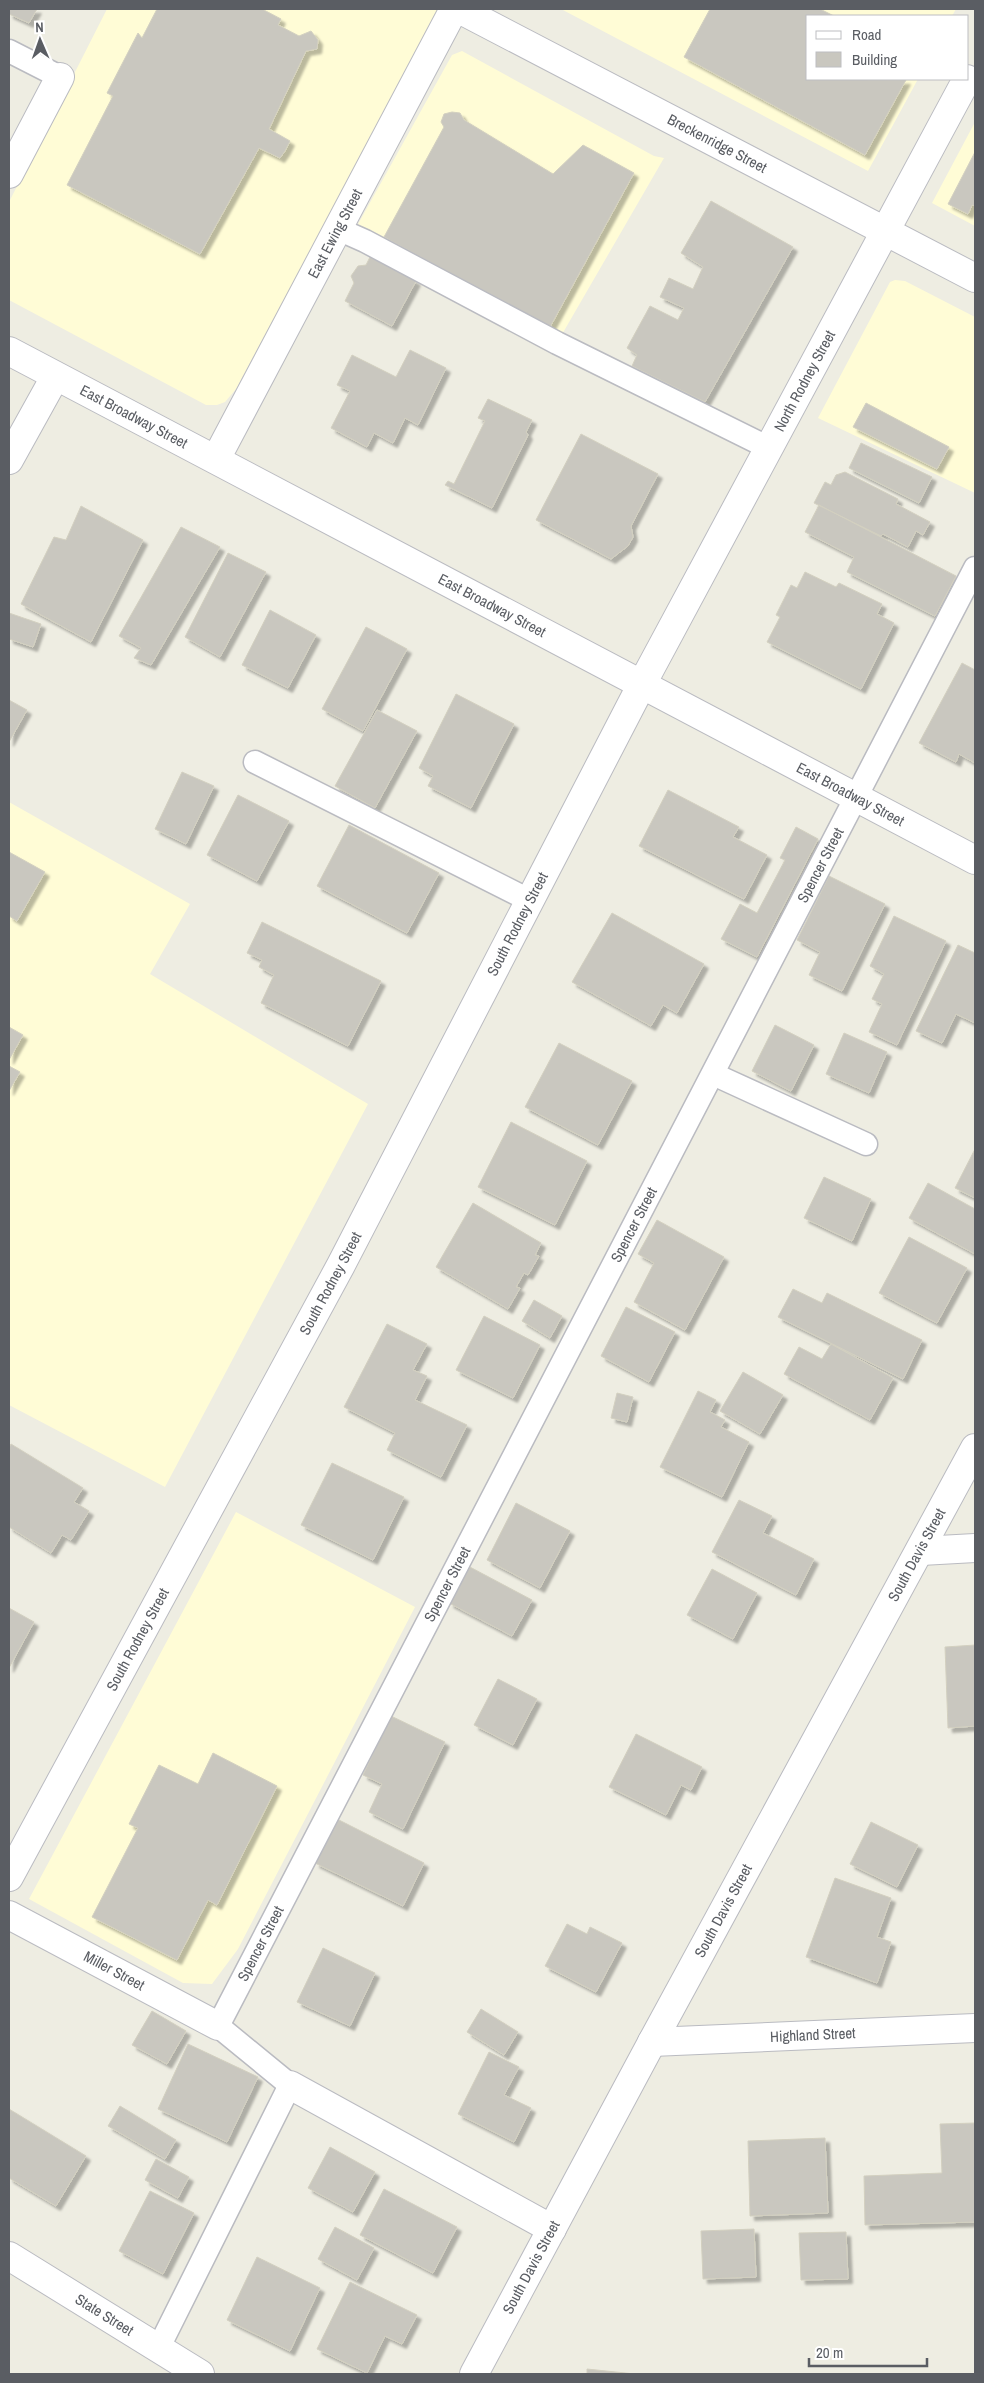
<svg xmlns="http://www.w3.org/2000/svg" width="984" height="2383" font-family="'Archivo Narrow',sans-serif">
<defs>
<filter id="shadow"><feDropShadow dx="4.5" dy="4.5" stdDeviation="1" flood-color="#0004"/></filter>
</defs>
<rect width="100%" height="100%" fill="#eeede2"/>
<path fill="#fffcd6" d="M 107,9 L 440,9 L 236,389 L 225,402 L 217,405 L 206,405 L 9,300 L 9,202 Z
M 561,9 L 956,9 L 952,16 L 808,16 L 808,79 L 918,79 L 868,171 Z
M 462,51 L 654,156 L 664,158 L 557,343 L 352,235 L 452,55 Z
M 975,122 L 975,226 L 932,203 Z
M 895,280 L 905,281 L 975,317 L 975,493 L 818,418 L 890,282 Z
M 9,802 L 190,904 L 150,974 L 368,1104 L 165,1487 L 9,1405 Z
M 236,1512 L 415,1607 L 238,1949 L 212,1984 L 183,1983 L 29,1899 Z"/>
<path fill="#c9c7bf" stroke="#d3d0c0" filter="url(#shadow)" d="M 9,9 L 37,9 L 29,23 L 9,14 Z
M 157,9 L 262,9 L 281,19 L 278,25 L 299,36 L 311,31 L 318,40 L 317,49 L 306,51 L 269,129 L 290,141 L 285,151 L 280,158 L 259,148 L 200,254 L 67,185 L 113,96 L 107,93 L 138,33 L 142,38 Z
M 710,9 L 820,9 L 834,16 L 808,16 L 808,79 L 906,80 L 865,155 L 684,57 Z
M 452,112 L 460,113 L 464,120 L 553,174 L 583,145 L 634,173 L 550,327 L 384,237 L 444,127 L 441,122 L 444,114 Z
M 975,152 L 975,206 L 972,205 L 968,214 L 948,204 Z
M 711,201 L 793,247 L 705,402 L 632,366 L 637,355 L 627,348 L 650,306 L 678,320 L 684,308 L 660,297 L 669,278 L 693,289 L 703,267 L 681,253 Z
M 370,257 L 416,281 L 392,326 L 345,301 L 354,283 L 351,276 L 358,266 L 366,265 Z
M 410,350 L 446,368 L 418,425 L 405,418 L 393,443 L 374,433 L 367,447 L 331,428 L 350,391 L 337,385 L 352,355 L 396,377 Z
M 488,399 L 532,420 L 526,432 L 528,435 L 492,508 L 445,485 L 448,481 L 454,484 L 485,421 L 478,418 Z
M 866,403 L 949,447 L 937,469 L 853,427 Z
M 581,434 L 658,474 L 631,526 L 633,537 L 628,546 L 611,559 L 536,520 Z
M 861,443 L 932,477 L 919,503 L 849,468 Z
M 845,472 L 898,499 L 896,504 L 930,522 L 923,535 L 916,531 L 908,547 L 883,534 L 881,536 L 814,503 L 825,482 L 831,485 L 836,475 Z
M 819,505 L 956,576 L 935,616 L 847,572 L 854,557 L 805,532 Z
M 81,506 L 143,540 L 91,642 L 21,604 L 54,537 L 66,540 Z
M 181,527 L 220,547 L 151,665 L 134,658 L 141,648 L 119,636 Z
M 228,553 L 266,572 L 220,657 L 185,637 Z
M 805,572 L 836,587 L 839,583 L 882,604 L 877,614 L 894,623 L 861,689 L 767,642 L 780,617 L 776,615 L 791,585 L 797,588 Z
M 270,610 L 316,635 L 288,688 L 242,665 Z
M 9,613 L 41,624 L 33,647 L 9,639 Z
M 366,627 L 407,649 L 363,731 L 322,709 Z
M 962,663 L 975,670 L 975,763 L 959,754 L 956,762 L 919,743 Z
M 456,694 L 514,724 L 471,808 L 428,786 L 433,776 L 419,768 Z
M 9,700 L 27,710 L 9,742 Z
M 377,710 L 417,731 L 375,808 L 335,786 Z
M 182,772 L 214,786 L 186,844 L 155,829 Z
M 668,790 L 739,827 L 733,837 L 767,855 L 744,899 L 639,846 Z
M 238,795 L 289,821 L 257,881 L 207,855 Z
M 349,825 L 439,873 L 407,933 L 317,886 Z
M 796,827 L 818,839 L 757,957 L 721,939 L 740,904 L 757,913 L 785,860 L 780,858 Z
M 9,852 L 45,872 L 17,921 L 9,916 Z
M 829,876 L 885,904 L 842,991 L 809,975 L 820,952 L 797,940 Z
M 612,913 L 704,964 L 677,1013 L 663,1005 L 651,1026 L 572,982 Z
M 894,916 L 946,941 L 897,1045 L 869,1032 L 882,1004 L 872,999 L 884,974 L 870,966 Z
M 262,922 L 381,981 L 348,1046 L 261,1003 L 274,975 L 259,967 L 262,960 L 247,953 Z
M 958,945 L 975,953 L 975,1023 L 956,1014 L 942,1043 L 916,1031 Z
M 775,1025 L 814,1045 L 791,1091 L 752,1071 Z
M 9,1027 L 23,1035 L 9,1060 Z
M 844,1033 L 887,1052 L 869,1093 L 826,1074 Z
M 559,1043 L 632,1081 L 598,1145 L 525,1107 Z
M 9,1066 L 20,1072 L 9,1091 Z
M 511,1122 L 587,1161 L 555,1225 L 478,1187 Z
M 975,1149 L 975,1198 L 955,1188 Z
M 824,1177 L 871,1199 L 852,1241 L 804,1218 Z
M 928,1183 L 975,1209 L 975,1254 L 909,1218 Z
M 473,1203 L 541,1243 L 535,1255 L 539,1256 L 528,1275 L 524,1273 L 516,1287 L 520,1288 L 508,1309 L 436,1267 Z
M 657,1220 L 724,1257 L 685,1330 L 634,1302 L 654,1263 L 638,1254 Z
M 909,1237 L 967,1268 L 937,1323 L 879,1293 Z
M 793,1289 L 822,1303 L 827,1293 L 922,1340 L 903,1379 L 778,1317 Z
M 534,1300 L 562,1316 L 550,1338 L 522,1321 Z
M 626,1307 L 675,1332 L 649,1382 L 601,1356 Z
M 484,1316 L 540,1345 L 513,1398 L 456,1370 Z
M 387,1324 L 427,1344 L 413,1370 L 427,1376 L 415,1400 L 467,1425 L 441,1477 L 387,1450 L 395,1433 L 344,1407 Z
M 831,1344 L 893,1378 L 870,1420 L 784,1374 L 799,1347 L 822,1359 Z
M 743,1372 L 783,1395 L 760,1434 L 720,1411 Z
M 698,1391 L 716,1400 L 710,1412 L 725,1420 L 721,1427 L 749,1442 L 722,1497 L 660,1467 Z
M 617,1393 L 633,1397 L 627,1422 L 611,1418 Z
M 11,1444 L 83,1488 L 74,1502 L 89,1511 L 71,1540 L 62,1535 L 51,1553 L 9,1527 L 9,1448 Z
M 332,1463 L 404,1497 L 373,1560 L 301,1525 Z
M 739,1500 L 772,1516 L 763,1533 L 814,1559 L 796,1595 L 712,1552 Z
M 516,1503 L 570,1531 L 540,1588 L 487,1560 Z
M 468,1566 L 532,1600 L 512,1636 L 449,1603 Z
M 712,1569 L 757,1593 L 733,1639 L 687,1615 Z
M 9,1608 L 34,1622 L 9,1668 Z
M 975,1645 L 975,1726 L 948,1728 L 945,1647 Z
M 498,1679 L 537,1699 L 513,1745 L 474,1725 Z
M 391,1716 L 445,1742 L 403,1829 L 369,1812 L 382,1784 L 363,1775 Z
M 636,1734 L 702,1767 L 691,1790 L 681,1785 L 666,1815 L 609,1787 Z
M 213,1753 L 277,1786 L 217,1905 L 208,1900 L 177,1960 L 92,1917 L 138,1828 L 129,1824 L 159,1765 L 198,1784 Z
M 337,1819 L 424,1863 L 403,1906 L 315,1863 Z
M 871,1822 L 918,1845 L 897,1887 L 850,1864 Z
M 835,1878 L 891,1898 L 877,1937 L 891,1942 L 877,1983 L 806,1957 Z
M 567,1924 L 587,1934 L 590,1927 L 622,1943 L 596,1992 L 545,1966 Z
M 323,1948 L 375,1973 L 350,2026 L 297,2002 Z
M 481,2009 L 518,2032 L 504,2055 L 467,2032 Z
M 152,2011 L 186,2031 L 167,2064 L 132,2045 Z
M 188,2044 L 258,2077 L 227,2142 L 158,2109 Z
M 489,2052 L 519,2067 L 504,2095 L 531,2108 L 514,2142 L 458,2114 Z
M 120,2106 L 176,2140 L 165,2159 L 108,2126 Z
M 9,2109 L 86,2156 L 56,2206 L 9,2178 Z
M 975,2123 L 975,2222 L 865,2225 L 864,2176 L 942,2173 L 940,2124 Z
M 825,2138 L 828,2213 L 750,2216 L 748,2141 Z
M 330,2147 L 375,2172 L 353,2212 L 308,2188 Z
M 156,2159 L 189,2177 L 178,2198 L 145,2180 Z
M 384,2189 L 457,2227 L 433,2273 L 360,2235 Z
M 150,2191 L 194,2213 L 163,2274 L 119,2251 Z
M 335,2227 L 374,2248 L 357,2280 L 318,2259 Z
M 754,2229 L 756,2277 L 703,2279 L 701,2231 Z
M 846,2232 L 848,2279 L 801,2280 L 799,2233 Z
M 257,2257 L 320,2288 L 290,2351 L 227,2320 Z
M 350,2282 L 417,2315 L 402,2344 L 385,2336 L 367,2373 L 317,2349 Z
M 587,2369 L 635,2374 L 587,2374 Z"/>
<g fill="none" stroke-linecap="round" stroke-linejoin="round">
<g stroke="#babbc1" stroke-width="25">
<g id="service">
<path d="M 9,51 L 60,77"/>
<path d="M 338,229 L 365,241 L 557,343 L 769,448"/>
<path d="M 255,762 L 529,900"/>
<path d="M 713,1074 L 866,1144"/>
<path id="s1" d="M 158,2349 L 290,2085 L 218,2026 L 975,568"/>
</g>
</g>
<g stroke="#babbc1" stroke-width="30">
<g id="minor">
<path id="s2" d="M 459,9 L 975,278"/>
<path d="M 9,174 L 60,77"/>
<path id="s3" d="M 216,459 L 454,9"/>
<path d="M 9,460 L 55,377"/>
<path d="M 921,1551 L 975,1548"/>
<path id="s4" d="M 9,1877 L 341,1265 L 642,684"/>
<path id="s5" d="M 9,1915 L 218,2026"/>
<path id="s6" d="M 652,2042 L 975,2028"/>
<path d="M 290,2085 L 552,2229"/>
<path id="s7" d="M 9,2256 L 200,2374"/>
<path id="s8" d="M 474,2374 L 652,2042 L 975,1448"/>
</g>
</g>
<g stroke="#babbc1" stroke-width="30">
<g id="tertiary">
<path id="s9" d="M 9,351 L 975,860"/>
<path id="s10" d="M 642,684 L 967,79"/>
</g>
</g>
<use href="#service" stroke="#fff" stroke-width="22"/>
<use href="#minor" stroke="#fff" stroke-width="28"/>
<use href="#tertiary" stroke="#fff" stroke-width="28"/>
</g>
<g text-anchor="middle" stroke-width="4" stroke-linejoin="round" paint-order="stroke">
<g font-size="15" fill="#5a5d63" stroke="#fff">
<text dy="5" stroke="none"><textPath href="#s2" startOffset="291">Breckenridge Street</textPath></text>
<text dy="5" stroke="none"><textPath href="#s3" startOffset="255">East Ewing Street</textPath></text>
<text dy="5" stroke="none"><textPath href="#s10" startOffset="344">North Rodney Street</textPath></text>
<text dy="5" stroke="none"><textPath href="#s9" startOffset="141">East Broadway Street</textPath></text>
<text dy="5" stroke="none"><textPath href="#s9" startOffset="546">East Broadway Street</textPath></text>
<text dy="5" stroke="none"><textPath href="#s9" startOffset="951">East Broadway Street</textPath></text>
<text dy="5" stroke="none"><textPath href="#s1" startOffset="1696">Spencer Street</textPath></text>
<text dy="5" stroke="none"><textPath href="#s4" startOffset="1080">South Rodney Street</textPath></text>
<text dy="5" stroke="none"><textPath href="#s1" startOffset="1291">Spencer Street</textPath></text>
<text dy="5" stroke="none"><textPath href="#s4" startOffset="675">South Rodney Street</textPath></text>
<text dy="5" stroke="none"><textPath href="#s8" startOffset="931">South Davis Street</textPath></text>
<text dy="5" stroke="none"><textPath href="#s1" startOffset="886">Spencer Street</textPath></text>
<text dy="5" stroke="none"><textPath href="#s4" startOffset="270">South Rodney Street</textPath></text>
<text dy="5" stroke="none"><textPath href="#s8" startOffset="526">South Davis Street</textPath></text>
<text dy="5" stroke="none"><textPath href="#s1" startOffset="481">Spencer Street</textPath></text>
<text dy="5" stroke="none"><textPath href="#s5" startOffset="119">Miller Street</textPath></text>
<text dy="5" stroke="none"><textPath href="#s6" startOffset="161">Highland Street</textPath></text>
<text dy="5" stroke="none"><textPath href="#s8" startOffset="121">South Davis Street</textPath></text>
<text dy="5" stroke="none"><textPath href="#s7" startOffset="112">State Street</textPath></text>
</g>
</g>
<rect width="984" height="2383" fill="none" stroke="#5a5d63" stroke-width="20"/>
<rect x="806" y="15" width="162" height="65" fill="#ffffff" stroke="#bdbec1"/>
<rect x="816" y="31" width="25" height="8" fill="#ffffff" stroke="#bdbec1"/>
<text x="852" y="40" font-size="15" fill="#5a5d63">Road</text>
<rect x="816" y="52" width="25" height="15" fill="#c9c7bf" stroke="#bdbec1"/>
<text x="852" y="65" font-size="15" fill="#5a5d63">Building</text>
<g transform="translate(40 40) rotate(358)" stroke="#ffffff" stroke-width="4" paint-order="stroke">
<path d="M0-4L9 19L0 12L-9 19Z" fill="#5a5d63"/>
<text y="-8" font-size="14" font-weight="bold" text-anchor="middle" fill="#5a5d63">N</text>
</g>
<path d="M809 2358v8h118v-8" fill="none" stroke="#5a5d63" stroke-width="2.5"/>
<text x="816" y="2358" font-size="15" fill="#5a5d63" stroke="#ffffff" stroke-width="4" paint-order="stroke">20 m</text>
</svg>
